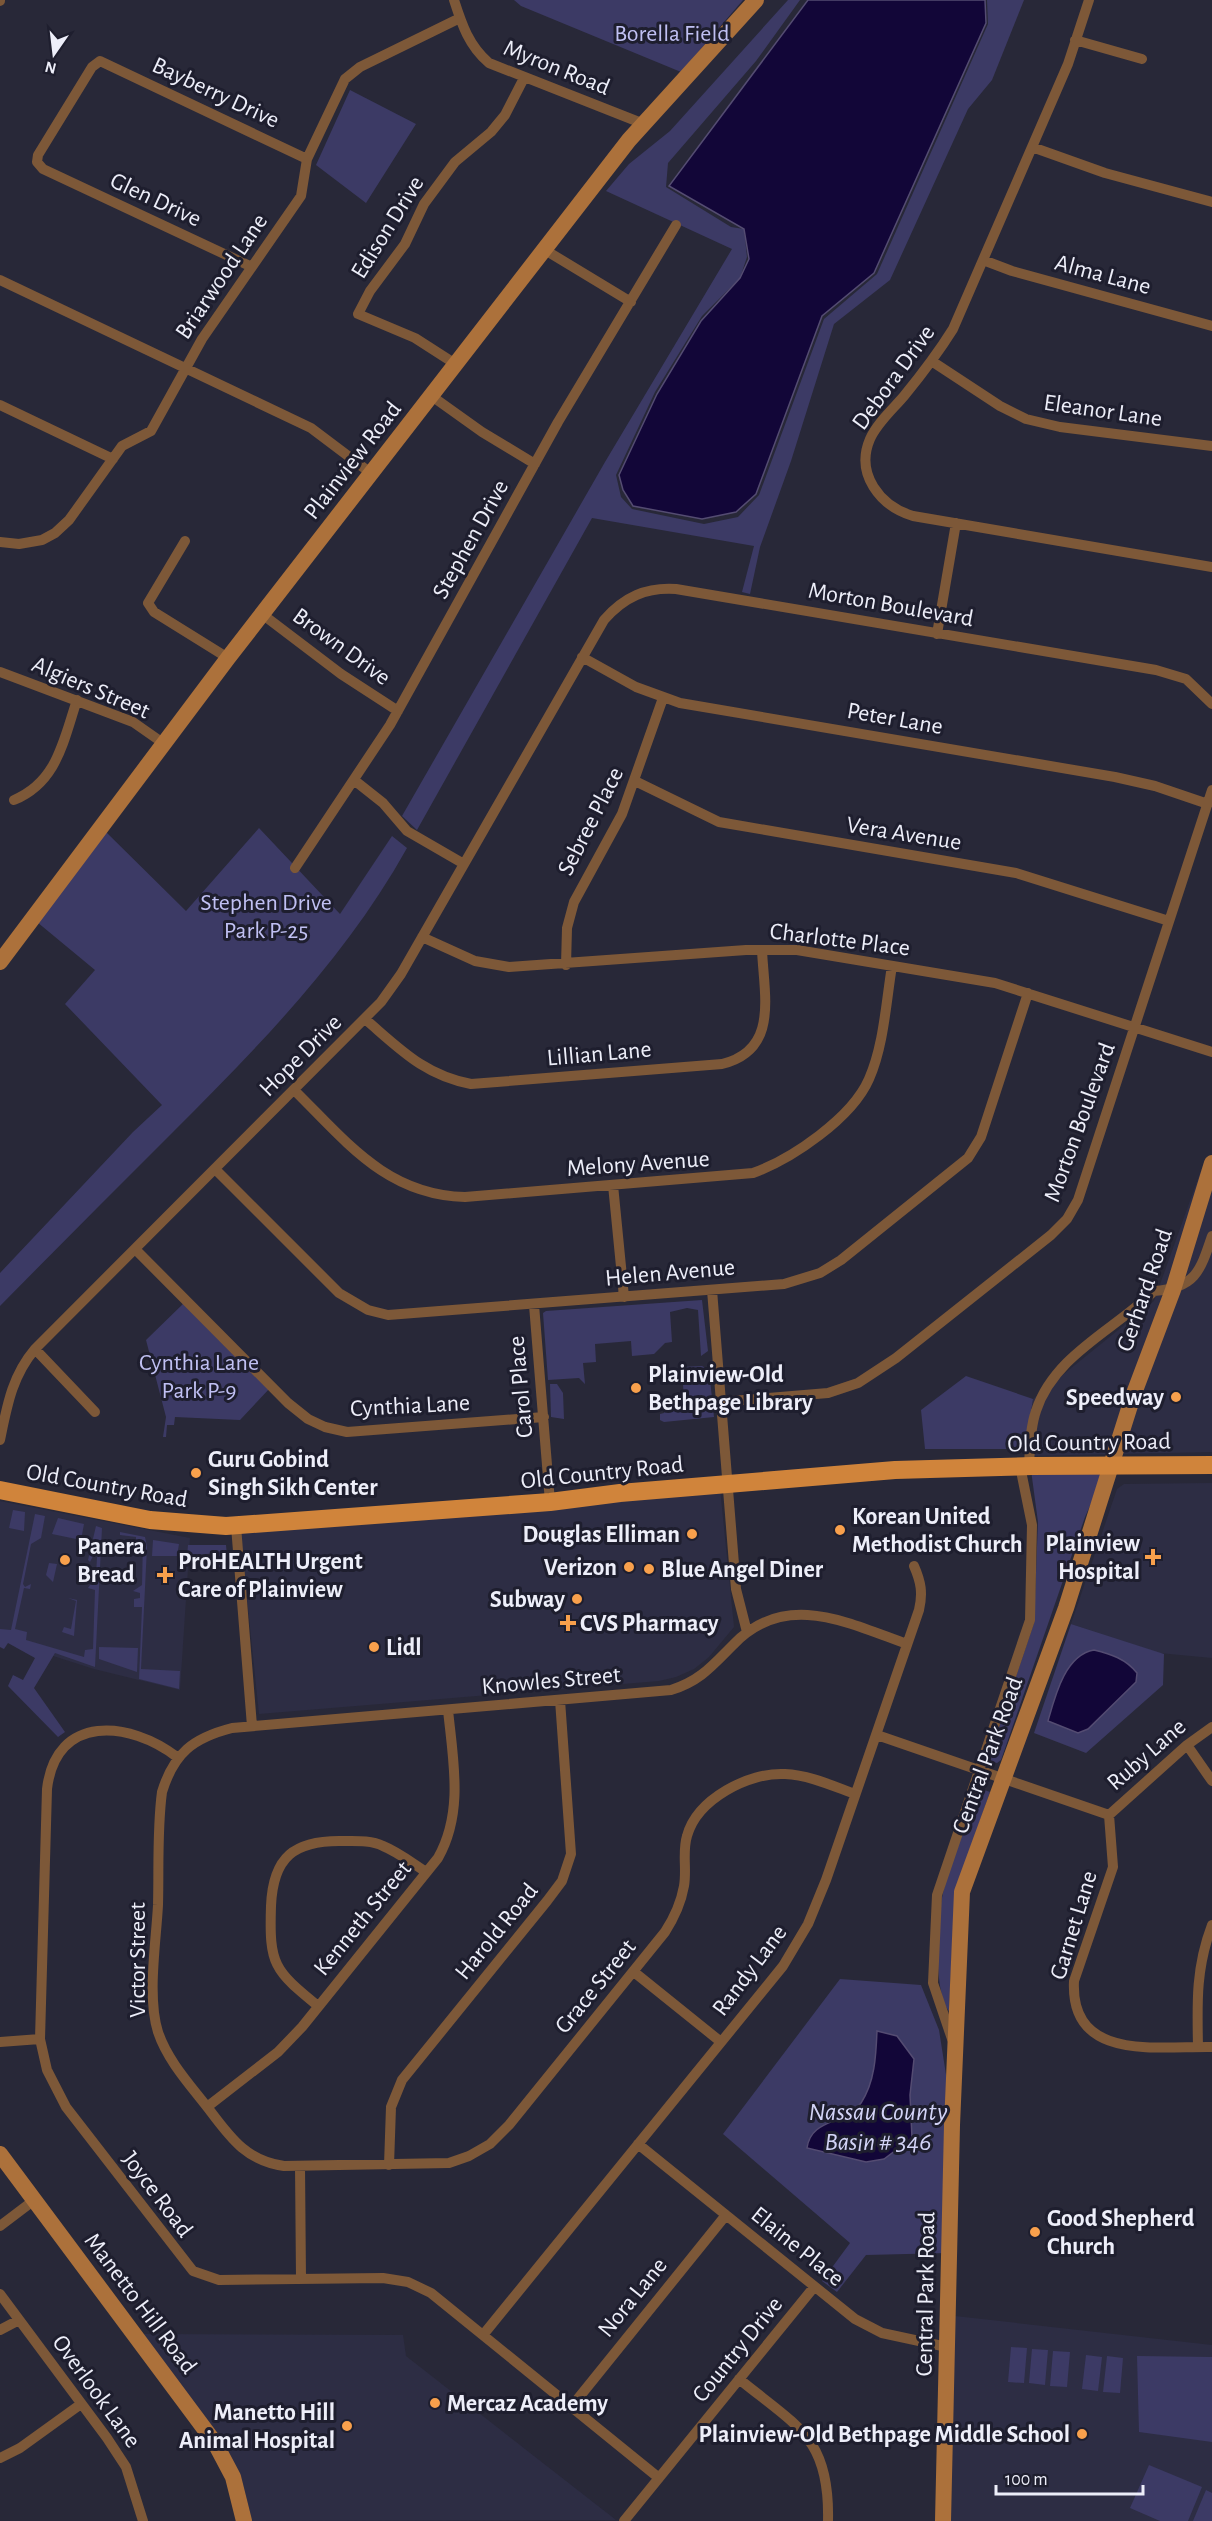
<svg xmlns="http://www.w3.org/2000/svg" width="1212" height="2521" font-family="'Alegreya Sans',sans-serif">
<rect width="100%" height="100%" fill="#282838"/>
<path fill="#2d2d44" d="M 1204,1162 L 1212,1165 L 1212,1452 L 1027,1456 L 1025,1449 L 1033,1399 L 1154,1301 Z
M 1212,1483 L 1212,1658 L 1159,1653 L 1071,1624 L 1117,1489 L 1124,1484 Z
M 720,1488 L 734,1627 L 709,1657 L 694,1669 L 676,1677 L 659,1681 L 259,1714 L 240,1531 Z
M 0,1501 L 190,1538 L 180,1690 L 94,1669 L 0,1639 Z
M 955,2316 L 1212,2345 L 1212,2521 L 949,2521 Z
M 140,2334 L 403,2335 L 406,2356 L 616,2520 L 248,2521 L 238,2476 Z"/>
<path fill="#3c3a65" d="M 514,0 L 743,0 L 681,72 L 521,6 Z
M 788,0 L 800,0 L 756,61 L 668,163 L 666,187 L 731,227 L 744,229 L 747,257 L 740,278 L 702,316 L 655,392 L 616,475 L 621,497 L 632,509 L 704,524 L 738,517 L 759,495 L 824,319 L 877,274 L 988,24 L 987,0 L 1024,0 L 992,80 L 968,109 L 890,280 L 834,324 L 791,461 L 760,547 L 750,594 L 742,592 L 754,546 L 592,518 L 417,830 L 402,816 L 605,462 L 732,249 L 606,191 L 629,164 L 670,131 Z
M 350,90 L 416,124 L 366,203 L 316,165 Z
M 259,828 L 340,914 L 392,836 L 407,848 C 347,956 261,1044 174,1131 C 116,1189 58,1247 0,1306 L 0,1273 L 133,1132 L 162,1105 L 65,1004 L 95,970 L 37,922 L 105,831 L 186,911 Z
M 702,1300 L 708,1351 L 701,1356 L 698,1310 L 687,1308 L 670,1312 L 672,1342 L 665,1343 L 654,1354 L 632,1356 L 631,1341 L 595,1344 L 596,1362 L 583,1363 L 585,1384 L 579,1378 L 548,1380 L 543,1313 L 546,1311 Z
M 185,1302 L 270,1388 L 240,1420 L 175,1417 L 174,1425 L 167,1425 L 166,1437 L 163,1437 L 166,1417 L 146,1340 Z
M 702,1366 L 709,1370 L 714,1417 L 664,1422 L 660,1420 L 660,1414 L 664,1413 L 664,1404 L 684,1401 L 682,1367 Z
M 966,1376 L 1033,1399 L 1025,1449 L 925,1449 L 921,1410 Z
M 550,1384 L 557,1384 L 563,1393 L 564,1419 L 551,1417 Z
M 1031,1470 L 1106,1470 L 1085,1517 L 1001,1760 L 997,1763 L 991,1761 L 989,1756 L 1034,1623 L 1038,1522 Z
M 13,1510 L 25,1512 L 24,1531 L 9,1528 Z
M 35,1514 L 45,1516 L 41,1538 L 31,1544 L 23,1584 L 25,1587 L 31,1584 L 30,1589 L 24,1588 L 15,1629 L 27,1632 L 26,1640 L 84,1657 L 85,1650 L 93,1649 L 95,1590 L 88,1588 L 96,1576 L 97,1557 L 93,1556 L 90,1562 L 88,1560 L 96,1526 L 102,1528 L 95,1667 L 55,1653 L 34,1688 L 65,1732 L 58,1737 L 8,1686 L 13,1675 L 23,1680 L 35,1658 L 8,1643 L 4,1649 L 0,1647 L 0,1629 L 11,1630 Z
M 58,1518 L 84,1524 L 81,1540 L 52,1534 Z
M 120,1532 L 145,1537 L 147,1547 L 141,1669 L 180,1671 L 179,1689 L 139,1679 L 142,1607 L 134,1607 L 134,1599 L 140,1598 L 140,1593 L 133,1591 L 142,1585 L 143,1541 L 136,1542 L 136,1537 L 120,1535 Z
M 153,1540 L 179,1544 L 177,1556 L 152,1556 Z
M 188,1545 L 226,1545 L 228,1566 L 219,1567 L 217,1553 L 187,1556 Z
M 49,1563 L 57,1564 L 53,1582 L 46,1575 Z
M 68,1598 L 77,1600 L 74,1636 L 62,1632 L 64,1627 L 71,1629 L 76,1601 Z
M 1071,1624 L 1164,1654 L 1163,1685 L 1086,1753 L 1034,1733 Z
M 99,1647 L 138,1648 L 137,1672 L 99,1659 Z
M 979,1788 L 990,1792 L 955,1893 L 949,2011 C 933,1992 937,1918 943,1893 C 950,1858 967,1822 979,1788 Z
M 840,1979 L 921,1985 L 939,2030 L 950,2100 L 948,2253 L 866,2255 L 837,2292 L 822,2281 L 850,2243 L 723,2134 Z
M 1011,2347 L 1027,2348 L 1024,2383 L 1008,2382 Z
M 1032,2349 L 1048,2350 L 1045,2385 L 1029,2383 Z
M 1053,2351 L 1070,2352 L 1067,2387 L 1050,2386 Z
M 1086,2355 L 1102,2357 L 1098,2391 L 1082,2389 Z
M 1107,2356 L 1123,2358 L 1120,2393 L 1103,2392 Z
M 1137,2356 L 1212,2357 L 1212,2442 L 1139,2432 Z
M 1149,2465 L 1202,2487 L 1188,2521 L 1160,2521 L 1130,2508 Z
M 1206,2490 L 1212,2493 L 1212,2521 L 1193,2521 Z"/>
<path fill="#120638" stroke="#544c72" stroke-width="1.5" d="M 808,0 L 985,0 L 986,23 L 874,273 L 822,316 L 756,494 L 736,512 L 702,519 L 633,506 L 623,490 L 619,475 L 657,394 L 701,321 L 740,278 L 749,259 L 744,229 L 669,186 Z
M 1094,1650 C 1111,1654 1126,1659 1137,1673 L 1136,1682 L 1088,1729 L 1078,1733 L 1048,1721 C 1055,1696 1065,1655 1094,1650 Z
M 877,2031 L 897,2036 L 914,2059 L 910,2095 L 912,2138 L 884,2159 L 866,2162 L 807,2148 C 811,2118 845,2125 861,2103 C 875,2082 876,2055 877,2031 Z"/>
<g fill="none" stroke-linecap="round" stroke-linejoin="round">
<path stroke="#7d5838" stroke-width="10" d="M 454,0 C 462,25 469,46 489,63 L 644,124
M 1089,0 L 1068,64 L 953,329 C 938,353 922,374 904,396 C 893,409 877,423 870,439 C 855,474 880,506 913,516 L 1212,567
M 0,1 L 0,0
M 1075,40 L 1142,59
M 1032,147 L 1105,173 L 1212,202
M 545,250 L 631,302
M 983,260 L 1012,271 L 1212,326
M 252,267 L 43,169 L 37,162 L 38,155 L 92,67 L 100,61 L 307,159
M 0,280 L 311,428 L 372,474
M 933,362 L 1000,406 L 1026,419 L 1060,427 L 1212,446
M 457,365 L 415,338 L 358,314 L 370,291 L 405,244 L 424,204 L 455,162 L 491,132 L 505,115 L 524,78
M 433,397 L 482,432 L 535,464
M 0,405 L 113,459
M 185,541 L 148,603 L 154,612 L 228,658
M 0,542 L 19,544 L 42,540 L 55,533 L 69,520 L 122,446 L 151,431 L 202,339 L 301,196 L 307,159 L 345,79 L 360,67 L 460,18
M 262,614 L 341,674 L 398,711
M 937,634 L 956,523
M 582,657 L 636,687 L 680,703 L 1115,777 L 1155,786 L 1208,804
M 0,672 L 133,722 L 163,743
M 354,780 L 383,803 L 407,831 L 464,864
M 635,781 L 719,822 L 1016,873 L 1169,921
M 14,800 C 57,782 63,742 77,700
M 295,868 L 390,725 L 558,422 L 676,225
M 422,937 L 475,961 L 509,967 L 746,950 L 797,950 L 995,983 L 1212,1052
M 566,965 L 567,928 L 574,902 L 622,814 L 663,698
M 365,1019 C 400,1049 424,1075 471,1084 L 722,1064 C 779,1050 764,996 762,950
M 294,1090 C 346,1141 386,1195 465,1197 L 753,1173 C 792,1159 852,1118 869,1079 C 884,1045 886,1002 892,966
M 215,1169 L 339,1293 L 368,1310 L 388,1315 L 784,1284 L 820,1273 L 841,1260 L 968,1158 L 981,1137 L 1028,993
M 613,1185 L 624,1297
M 135,1249 L 288,1403 L 308,1419 L 325,1427 L 347,1432 L 544,1417
M 712,1290 L 736,1589 L 747,1632
M 534,1305 L 550,1502
M 35,1349 L 95,1412
M 720,1402 L 828,1393 L 858,1383 L 896,1358 L 1051,1235 L 1067,1219 L 1078,1200 L 1212,790
M 0,1440 C 7,1406 12,1376 35,1349 L 381,1002 L 401,974 L 604,620 C 624,597 646,587 676,589 L 1156,670 L 1186,679 L 1212,704
M 1029,1466 C 1030,1448 1030,1428 1036,1411 C 1054,1355 1116,1329 1154,1291 C 1195,1288 1200,1272 1212,1236
M 236,1526 L 252,1726
M 877,1735 L 1109,1815
M 1187,1745 L 1212,1781
M 177,1757 C 130,1721 56,1713 47,1789 L 40,2039 L 47,2070 L 66,2107 L 193,2271 L 219,2280 L 383,2278 L 408,2282 L 431,2293 L 659,2478
M 855,1794 C 833,1786 809,1775 785,1774 C 749,1772 697,1799 687,1836 C 682,1852 687,1869 684,1886 C 681,1903 674,1918 665,1932 L 509,2125 L 490,2144 L 469,2156 L 449,2163 L 284,2166 C 248,2161 232,2140 211,2112 C 192,2087 168,2062 158,2032 C 147,1997 156,1943 158,1905 C 159,1868 157,1829 162,1792 C 174,1753 193,1738 232,1728 L 671,1690 C 700,1681 712,1666 733,1645 C 785,1590 848,1623 907,1644
M 1109,1815 L 1113,1867 L 1074,1981 C 1070,2062 1157,2046 1212,2047
M 1109,1815 L 1187,1745 L 1212,1727
M 634,1972 L 721,2042
M 318,2006 C 274,1970 269,1965 271,1906 C 273,1857 294,1840 343,1841 C 356,1841 371,1840 383,1846 C 398,1852 412,1863 426,1872
M 952,2039 L 933,1983 L 937,1895 L 1030,1620 L 1032,1525 L 1020,1466
M 0,2042 L 40,2039
M 1198,2046 C 1197,2002 1196,1967 1212,1925
M 207,2107 L 278,2052 L 302,2027 L 438,1858 C 464,1812 453,1760 448,1710
M 638,2144 L 855,2319 L 882,2333 L 947,2347
M 389,2165 L 391,2107 L 402,2080 L 547,1901 L 562,1881 L 571,1854 L 560,1700
M 300,2166 L 301,2279
M 0,2226 L 33,2201
M 0,2294 L 107,2438 L 126,2467 L 143,2521
M 0,2330 L 19,2320
M 483,2335 L 783,1966 L 808,1924 L 826,1880 L 919,1610 C 923,1593 921,1582 914,1566
M 739,2379 C 798,2427 830,2438 828,2521
M 572,2406 L 726,2215
M 0,2458 L 20,2448 L 81,2404
M 624,2521 L 814,2287"/>
<path stroke="#ac713b" stroke-width="16" d="M 0,962 L 228,658 L 629,140 L 756,0
M 0,2154 L 215,2443 L 233,2477 L 244,2521
M 943,2521 L 952,2125 L 962,1892 L 1066,1608 L 1133,1396 L 1173,1290 L 1212,1163"/>
<path stroke="#d0843b" stroke-width="18" d="M 0,1490 L 150,1520 L 226,1526 L 550,1502 L 620,1493 L 895,1470 L 1032,1466 L 1212,1465"/>
</g>
<g fill="#f8a04c" stroke="#1e1e2e" stroke-width="2">
<circle cx="636" cy="1388" r="6"/>
<circle cx="1176" cy="1397" r="6"/>
<circle cx="196" cy="1473" r="6"/>
<circle cx="840" cy="1530" r="6"/>
<circle cx="692" cy="1534" r="6"/>
<path d="M1150 1548h6v6h6v6h-6v6h-6v-6h-6v-6h6z"/>
<circle cx="65" cy="1560" r="6"/>
<circle cx="629" cy="1567" r="6"/>
<circle cx="649" cy="1569" r="6"/>
<path d="M162 1566h6v6h6v6h-6v6h-6v-6h-6v-6h6z"/>
<circle cx="577" cy="1599" r="6"/>
<path d="M565 1614h6v6h6v6h-6v6h-6v-6h-6v-6h6z"/>
<circle cx="374" cy="1647" r="6"/>
<circle cx="1035" cy="2232" r="6"/>
<circle cx="435" cy="2403" r="6"/>
<circle cx="347" cy="2426" r="6"/>
<circle cx="1082" cy="2434" r="6"/>
</g>
<g text-anchor="middle" stroke-width="6" stroke-linejoin="round" paint-order="stroke">
<g font-size="24" fill="#c0c0f3" stroke="#1e1e2e">
<text x="672" y="41">Borella Field</text>
<text x="266" y="910">Stephen Drive<tspan x="266" dy="28">Park P-25</tspan></text>
<text x="199" y="1370">Cynthia Lane<tspan x="199" dy="28">Park P-9</tspan></text>
</g>
<g font-size="24" fill="#edeef9" stroke="#1e1e2e">
<text transform="translate(557 67) rotate(22)" y="8">Myron Road</text>
<text transform="translate(216 92) rotate(25)" y="8">Bayberry Drive</text>
<text transform="translate(156 199) rotate(25)" y="8">Glen Drive</text>
<text transform="translate(387 227) rotate(-58)" y="8">Edison Drive</text>
<text transform="translate(1103 274) rotate(15)" y="8">Alma Lane</text>
<text transform="translate(221 276) rotate(-56)" y="8">Briarwood Lane</text>
<text transform="translate(893 377) rotate(-54)" y="8">Debora Drive</text>
<text transform="translate(1103 410) rotate(8)" y="8">Eleanor Lane</text>
<text transform="translate(352 460) rotate(-52)" y="8">Plainview Road</text>
<text transform="translate(470 539) rotate(-61)" y="8">Stephen Drive</text>
<text transform="translate(891 604) rotate(10)" y="8">Morton Boulevard</text>
<text transform="translate(342 646) rotate(36)" y="8">Brown Drive</text>
<text transform="translate(91 687) rotate(23)" y="8">Algiers Street</text>
<text transform="translate(895 718) rotate(10)" y="8">Peter Lane</text>
<text transform="translate(590 821) rotate(-63)" y="8">Sebree Place</text>
<text transform="translate(904 833) rotate(9)" y="8">Vera Avenue</text>
<text transform="translate(840 939) rotate(7)" y="8">Charlotte Place</text>
<text transform="translate(599 1053) rotate(-5)" y="8">Lillian Lane</text>
<text transform="translate(300 1055) rotate(-45)" y="8">Hope Drive</text>
<text transform="translate(1079 1122) rotate(-70)" y="8">Morton Boulevard</text>
<text transform="translate(638 1163) rotate(-4)" y="8">Melony Avenue</text>
<text transform="translate(670 1272) rotate(-5)" y="8">Helen Avenue</text>
<text transform="translate(1144 1290) rotate(-71)" y="8">Gerhard Road</text>
<text transform="translate(520 1387) rotate(-95)" y="8">Carol Place</text>
<text transform="translate(410 1405) rotate(-3)" y="8">Cynthia Lane</text>
<text transform="translate(1089 1442) rotate(-1)" y="8">Old Country Road</text>
<text transform="translate(602 1472) rotate(-6)" y="8">Old Country Road</text>
<text transform="translate(107 1485) rotate(10)" y="8">Old Country Road</text>
<text transform="translate(551 1680) rotate(-5)" y="8">Knowles Street</text>
<text transform="translate(1146 1754) rotate(-41)" y="8">Ruby Lane</text>
<text transform="translate(987 1755) rotate(-70)" y="8">Central Park Road</text>
<text transform="translate(362 1918) rotate(-51)" y="8">Kenneth Street</text>
<text transform="translate(1073 1925) rotate(-73)" y="8">Garnet Lane</text>
<text transform="translate(496 1931) rotate(-51)" y="8">Harold Road</text>
<text transform="translate(137 1960) rotate(-90)" y="8">Victor Street</text>
<text transform="translate(749 1970) rotate(-53)" y="8">Randy Lane</text>
<text transform="translate(595 1986) rotate(-51)" y="8">Grace Street</text>
<text transform="translate(158 2194) rotate(53)" y="8">Joyce Road</text>
<text transform="translate(798 2246) rotate(39)" y="8">Elaine Place</text>
<text transform="translate(925 2294) rotate(-89)" y="8">Central Park Road</text>
<text transform="translate(632 2297) rotate(-51)" y="8">Nora Lane</text>
<text transform="translate(141 2303) rotate(53)" y="8">Manetto Hill Road</text>
<text transform="translate(737 2349) rotate(-51)" y="8">Country Drive</text>
<text transform="translate(97 2391) rotate(54)" y="8">Overlook Lane</text>
</g>
<g font-size="24" font-weight="bold" fill="#edeef9" stroke="#1e1e2e" text-anchor="start">
<text x="648" y="1382">Plainview-Old<tspan x="648" dy="28">Bethpage Library</tspan></text>
<text x="1164" y="1405" text-anchor="end">Speedway</text>
<text x="208" y="1467">Guru Gobind<tspan x="208" dy="28">Singh Sikh Center</tspan></text>
<text x="852" y="1524">Korean United<tspan x="852" dy="28">Methodist Church</tspan></text>
<text x="680" y="1542" text-anchor="end">Douglas Elliman</text>
<text x="1140" y="1551" text-anchor="end">Plainview<tspan x="1140" dy="28">Hospital</tspan></text>
<text x="77" y="1554">Panera<tspan x="77" dy="28">Bread</tspan></text>
<text x="178" y="1569">ProHEALTH Urgent<tspan x="178" dy="28">Care of Plainview</tspan></text>
<text x="617" y="1575" text-anchor="end">Verizon</text>
<text x="661" y="1577">Blue Angel Diner</text>
<text x="565" y="1607" text-anchor="end">Subway</text>
<text x="580" y="1631">CVS Pharmacy</text>
<text x="386" y="1655">Lidl</text>
<text x="1047" y="2226">Good Shepherd<tspan x="1047" dy="28">Church</tspan></text>
<text x="447" y="2411">Mercaz Academy</text>
<text x="335" y="2420" text-anchor="end">Manetto Hill<tspan x="335" dy="28">Animal Hospital</tspan></text>
<text x="1070" y="2442" text-anchor="end">Plainview-Old Bethpage Middle School</text>
</g>
<g font-size="26" font-style="italic" fill="#d3d4f7" stroke="#1e1e2e">
<text x="878" y="2120">Nassau County<tspan x="878" dy="30">Basin # 346</tspan></text>
</g>
</g>
<g transform="translate(54 54) rotate(194)" stroke="#1e1e2e" stroke-width="4.5" paint-order="stroke">
<path d="M0-4.5L10 22L0 15L-10 22Z" fill="#edeef9"/>
<text y="-9" font-size="16" font-weight="bold" text-anchor="middle" fill="#edeef9">N</text>
</g>
<path d="M996 2485v9h147v-9" fill="none" stroke="#edeef9" stroke-width="3"/>
<text x="1005" y="2485" font-size="18" fill="#edeef9" stroke="#1e1e2e" stroke-width="4.5" paint-order="stroke">100 m</text>
</svg>
